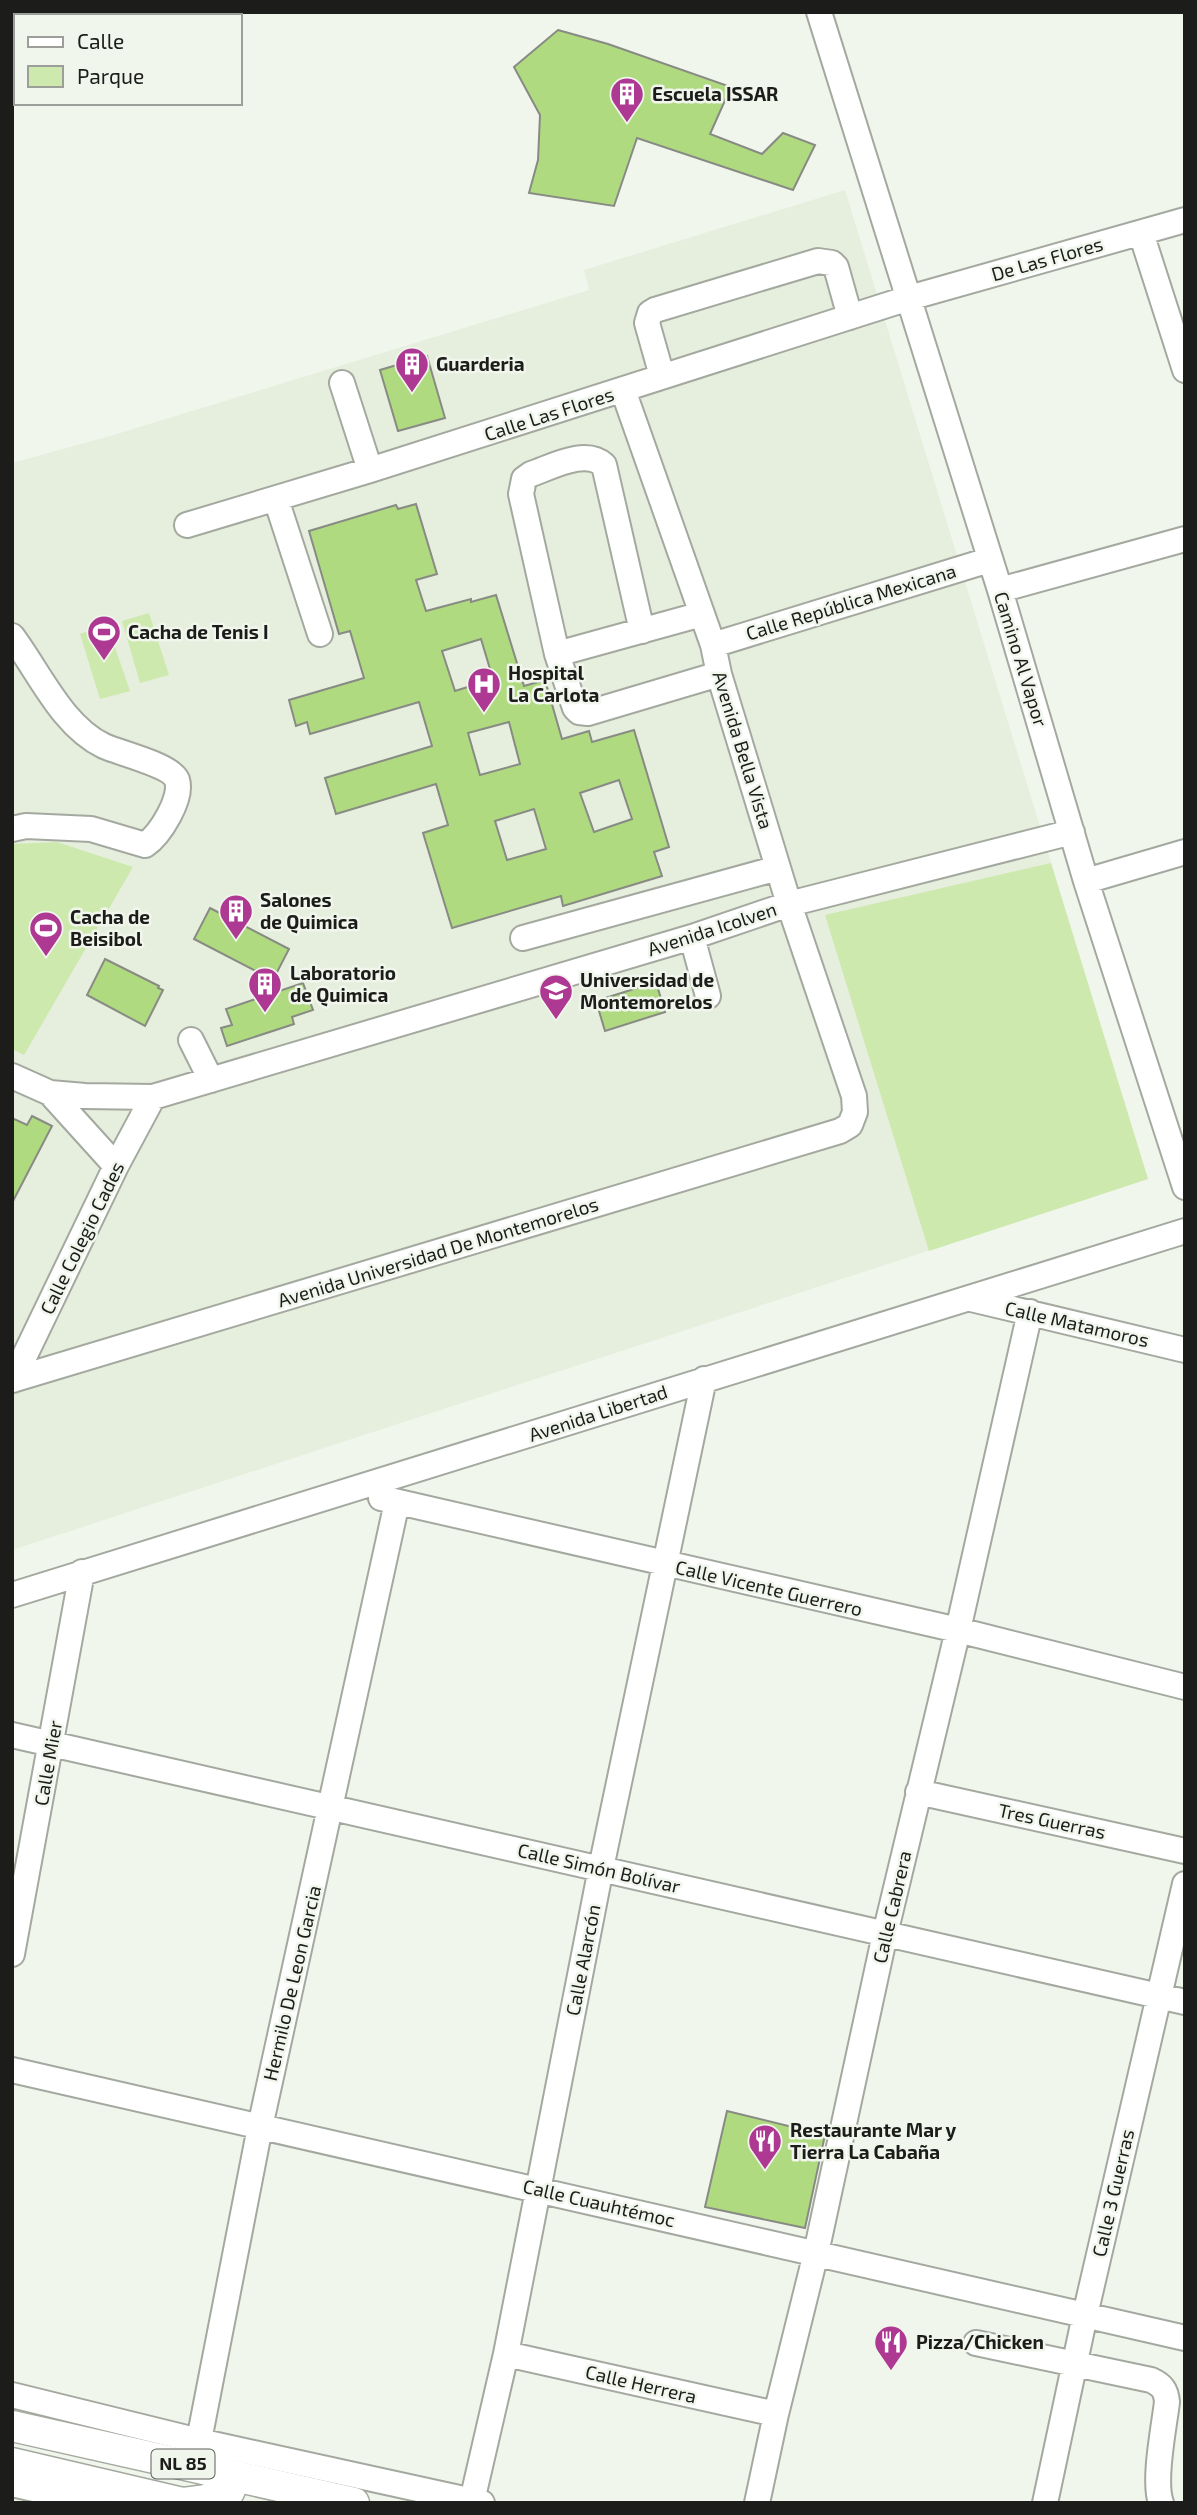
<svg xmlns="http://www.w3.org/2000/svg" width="1197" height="2515" font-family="'Exo 2',sans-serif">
<rect width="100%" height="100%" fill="#f1f6ed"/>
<path fill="#e6eedd" d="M 845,190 L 1148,1179 L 12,1550 L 12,463 L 110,436 L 589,290 L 584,270 Z"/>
<path fill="#cde9ae" d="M 149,613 L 169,675 L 140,683 L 122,621 Z
M 107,624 L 130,691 L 100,699 L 80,634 Z
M 57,842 L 133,867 L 24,1055 L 12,1049 L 12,844 Z
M 1051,863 L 1148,1179 L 929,1251 L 825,915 Z"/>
<path fill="#b0da80" stroke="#878b83" stroke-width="2" fill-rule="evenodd" d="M 558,30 L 608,44 L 731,87 L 710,134 L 762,154 L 783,133 L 815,145 L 793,190 L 637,138 L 614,206 L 529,193 L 538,160 L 540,115 L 514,67 Z
M 427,356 L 445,418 L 398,431 L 380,370 Z
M 416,504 L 437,574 L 416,580 L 426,611 L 471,599 L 471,602 L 496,595 L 524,686 L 545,680 L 562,739 L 589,731 L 592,742 L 634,730 L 669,847 L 654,852 L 662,876 L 563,906 L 561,896 L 452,928 L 423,833 L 448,825 L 436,784 L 336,814 L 325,778 L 432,746 L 419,702 L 310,734 L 307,722 L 296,726 L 289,700 L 364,678 L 350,631 L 339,634 L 309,531 L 396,505 L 398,509 ZM 481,639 L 493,679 L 455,691 L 442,651 ZM 509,722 L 520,764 L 480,775 L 468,733 ZM 619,780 L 632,819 L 594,832 L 580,793 ZM 534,809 L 546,849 L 507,860 L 495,821 Z
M 210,908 L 289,949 L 273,980 L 194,939 Z
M 105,959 L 159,986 L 158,988 L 163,990 L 145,1026 L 87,995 Z
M 656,982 L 665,1012 L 605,1031 L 596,1001 Z
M 303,983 L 313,1010 L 292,1017 L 294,1024 L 227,1046 L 221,1028 L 232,1025 L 226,1009 Z
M 32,1116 L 52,1126 L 12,1203 L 12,1118 L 27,1125 Z
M 727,2111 L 825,2135 L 805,2228 L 705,2207 Z"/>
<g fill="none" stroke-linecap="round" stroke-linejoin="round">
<g stroke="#a4a9a0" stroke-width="28">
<path id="minor" d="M 819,12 L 1000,590 L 1086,881 L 1185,1187
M 1141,233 L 1185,370
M 662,376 L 647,323 L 650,313 L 655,310 L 818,261 L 832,263 L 836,267 L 850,317
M 342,383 L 370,470
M 276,499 L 320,634
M 187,525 L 370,470 L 909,298 L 1185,220
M 1000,590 L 1185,539
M 642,631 L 604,465 C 585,448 552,467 531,474 L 524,479 L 521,494 L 557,654 L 575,708 L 579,712 L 588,713 L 719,674
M 12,636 C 39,672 62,726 104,746 C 119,753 171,765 177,780 C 183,798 160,835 145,845 L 91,829 L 26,826 L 12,829
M 713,645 L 989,560
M 557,654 L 702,614
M 1086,881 L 1185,852
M 692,937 L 708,996
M 523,938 L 778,868
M 191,1040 L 211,1080
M 12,1076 L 50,1093 L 85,1096 L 153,1097 L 692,937 L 789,904 L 1072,832
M 50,1093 L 116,1166
M 971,1299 L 1185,1350
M 12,1380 L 840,1131 L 850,1125 L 855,1112 L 854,1096 L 789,904 L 719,674 L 713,645 L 623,390
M 13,1380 L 116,1166 L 153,1097
M 381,1498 L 958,1630 L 1185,1687
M 12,1595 L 1185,1231
M 12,1735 L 1185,2002
M 918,1792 L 1185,1851
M 12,1954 L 82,1572
M 12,2070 L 1185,2338
M 976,2343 L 1151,2380 C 1162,2385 1166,2390 1167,2402 C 1164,2427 1153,2481 1161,2503
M 506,2354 L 776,2414
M 12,2395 L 199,2441 L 482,2503
M 194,2466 L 260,2127 L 397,1502
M 12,2484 L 96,2503
M 472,2501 L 506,2354 L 601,1868 L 704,1379
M 757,2503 L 776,2414 L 816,2253 L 885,1934 L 958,1630 L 1030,1312
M 1045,2503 L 1085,2315 L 1185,1884"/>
</g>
<g stroke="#a4a9a0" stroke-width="33">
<path id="major" d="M 12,2426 L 354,2503
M 12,2463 L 183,2503
M 182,2503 L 205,2500 L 229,2492 L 236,2476"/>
</g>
<use href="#minor" stroke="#fff" stroke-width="24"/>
<use href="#major" stroke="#fff" stroke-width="30"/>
</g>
<defs>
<g id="building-pin" transform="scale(1.75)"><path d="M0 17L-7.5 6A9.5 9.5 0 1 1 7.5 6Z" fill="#ae3992" stroke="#f1f6ed"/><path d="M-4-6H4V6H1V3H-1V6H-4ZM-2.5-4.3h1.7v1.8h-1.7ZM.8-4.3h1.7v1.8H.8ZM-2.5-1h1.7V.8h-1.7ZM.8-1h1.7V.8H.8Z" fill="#fff"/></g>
<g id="stadium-pin" transform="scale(1.75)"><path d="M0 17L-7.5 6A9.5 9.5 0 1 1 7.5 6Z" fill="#ae3992" stroke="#f1f6ed"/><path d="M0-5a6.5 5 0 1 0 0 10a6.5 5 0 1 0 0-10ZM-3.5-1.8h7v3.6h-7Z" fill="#fff"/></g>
<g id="hospital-pin" transform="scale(1.75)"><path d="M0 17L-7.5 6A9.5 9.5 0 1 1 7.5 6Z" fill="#ae3992" stroke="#f1f6ed"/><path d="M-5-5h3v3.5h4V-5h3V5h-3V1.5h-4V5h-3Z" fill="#fff"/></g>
<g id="university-pin" transform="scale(1.75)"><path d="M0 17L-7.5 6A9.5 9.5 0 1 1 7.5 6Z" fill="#ae3992" stroke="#f1f6ed"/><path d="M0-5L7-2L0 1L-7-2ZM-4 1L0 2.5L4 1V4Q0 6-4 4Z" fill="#fff"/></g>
<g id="restaurant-pin" transform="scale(1.75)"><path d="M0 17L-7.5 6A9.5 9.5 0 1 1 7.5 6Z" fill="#ae3992" stroke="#f1f6ed"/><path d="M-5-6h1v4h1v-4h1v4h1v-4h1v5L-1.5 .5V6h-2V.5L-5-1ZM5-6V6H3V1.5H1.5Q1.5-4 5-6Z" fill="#fff"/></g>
</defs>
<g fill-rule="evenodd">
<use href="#building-pin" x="627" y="94"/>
<use href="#building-pin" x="412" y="364"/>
<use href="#stadium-pin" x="104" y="632"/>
<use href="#hospital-pin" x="484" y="684"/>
<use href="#building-pin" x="236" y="911"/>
<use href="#stadium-pin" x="46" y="928"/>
<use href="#building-pin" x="265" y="984"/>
<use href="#university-pin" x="556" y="991"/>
<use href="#restaurant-pin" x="765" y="2141"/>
<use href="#restaurant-pin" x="891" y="2342"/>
</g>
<g text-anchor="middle" stroke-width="5" stroke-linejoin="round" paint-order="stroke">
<rect fill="#f1f6ed" stroke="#5c5e59" stroke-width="2" x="151.5" y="2449.5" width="63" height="29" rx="5"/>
<g font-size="18" font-weight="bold" fill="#1c1d1a">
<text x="183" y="2470">NL 85</text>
</g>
<g font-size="19" font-weight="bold" fill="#1c1d1a" stroke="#f1f6ed" text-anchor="start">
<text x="652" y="101">Escuela ISSAR</text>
<text x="436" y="371">Guarderia</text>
<text x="128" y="639">Cacha de Tenis I</text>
<text x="508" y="680">Hospital<tspan x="508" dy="22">La Carlota</tspan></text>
<text x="260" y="907">Salones<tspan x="260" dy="22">de Quimica</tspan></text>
<text x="70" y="924">Cacha de<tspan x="70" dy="22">Beisibol</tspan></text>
<text x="290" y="980">Laboratorio<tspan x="290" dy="22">de Quimica</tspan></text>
<text x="580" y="987">Universidad de<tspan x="580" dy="22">Montemorelos</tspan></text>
<text x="790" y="2137">Restaurante Mar y<tspan x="790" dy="22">Tierra La Cabaña</tspan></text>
<text x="916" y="2349">Pizza/Chicken</text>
</g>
<g font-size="19" fill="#1c1d1a" stroke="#f1f6ed">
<text transform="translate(1047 259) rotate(-16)" y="7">De Las Flores</text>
<text transform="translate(549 414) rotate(-18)" y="7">Calle Las Flores</text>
<text transform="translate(851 602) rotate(-17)" y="7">Calle República Mexicana</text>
<text transform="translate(1021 659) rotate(73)" y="7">Camino Al Vapor</text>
<text transform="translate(743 750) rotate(73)" y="7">Avenida Bella Vista</text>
<text transform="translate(712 929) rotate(-18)" y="7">Avenida Icolven</text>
<text transform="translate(82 1238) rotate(-64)" y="7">Calle Colegio Cades</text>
<text transform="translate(438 1252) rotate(-17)" y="7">Avenida Universidad De Montemorelos</text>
<text transform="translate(1077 1324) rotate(13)" y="7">Calle Matamoros</text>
<text transform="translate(598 1413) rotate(-18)" y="7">Avenida Libertad</text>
<text transform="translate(769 1588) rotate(13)" y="7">Calle Vicente Guerrero</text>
<text transform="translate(48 1763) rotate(-80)" y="7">Calle Mier</text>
<text transform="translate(1052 1821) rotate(12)" y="7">Tres Guerras</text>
<text transform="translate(599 1868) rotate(13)" y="7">Calle Simón Bolívar</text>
<text transform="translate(892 1907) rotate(-77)" y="7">Calle Cabrera</text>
<text transform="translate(583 1960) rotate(-79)" y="7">Calle Alarcón</text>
<text transform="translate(292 1983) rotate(-77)" y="7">Hermilo De Leon Garcia</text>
<text transform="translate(1113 2193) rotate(-77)" y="7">Calle 3 Guerras</text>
<text transform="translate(599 2203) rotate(13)" y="7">Calle Cuauhtémoc</text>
<text transform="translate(641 2384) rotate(13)" y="7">Calle Herrera</text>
</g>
</g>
<rect width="1197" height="2515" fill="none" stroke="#1c1d1a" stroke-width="28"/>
<rect x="14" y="14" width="228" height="91" fill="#f1f6ed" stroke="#9c9f99" stroke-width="2"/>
<rect x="28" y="37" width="35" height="10" fill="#ffffff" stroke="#9c9f99" stroke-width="2"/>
<text x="77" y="49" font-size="21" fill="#1c1d1a">Calle</text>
<rect x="28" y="66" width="35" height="21" fill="#cde9ae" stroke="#9c9f99" stroke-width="2"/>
<text x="77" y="84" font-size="21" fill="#1c1d1a">Parque</text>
</svg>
